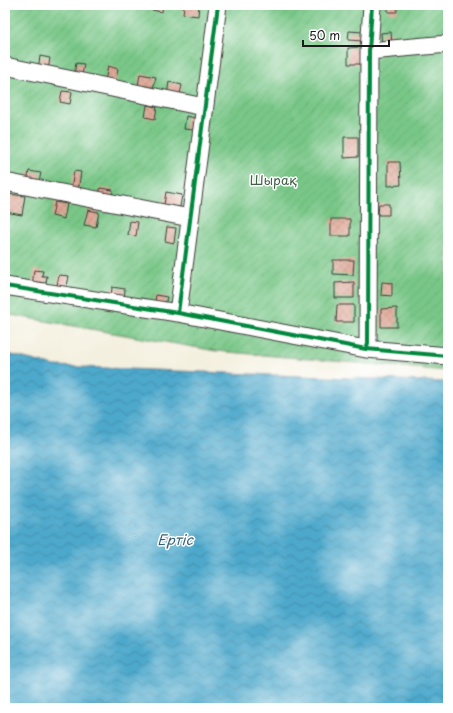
<svg xmlns="http://www.w3.org/2000/svg" width="453" height="713" font-family="'Playpen Sans',sans-serif">
<defs>
<pattern id="garden-furrows" width="10" height="10" patternUnits="userSpaceOnUse"><rect width="10" height="10" fill="#79c788"/><path d="M-1 1l2-2M0 10L10 0M9 11l2-2" fill="none" stroke="#68aa75"/></pattern>
<pattern id="water-waves" width="16" height="10" patternUnits="userSpaceOnUse"><rect width="16" height="10" fill="#4ea9cc"/><path d="M0 5q4-4 8 0t8 0" fill="none" stroke="#4089a5"/></pattern>
<pattern id="building-cross-hatch" width="8" height="8" patternUnits="userSpaceOnUse"><rect width="8" height="8" fill="#dfa796"/><path d="M0 0l8 8M0 8l8-8" fill="none" stroke="#bf8f81"/></pattern>
</defs>
<rect width="100%" height="100%" fill="#fff"/>
<filter id="ink" filterUnits="userSpaceOnUse"><feTurbulence type="fractalNoise" baseFrequency=".025" numOctaves="2"/><feDisplacementMap in="SourceGraphic" scale="8" xChannelSelector="R" yChannelSelector="G"/><feConvolveMatrix kernelMatrix="1 2 1 2 8 2 1 2 1" color-interpolation-filters="sRGB"/></filter>
<filter id="wash" filterUnits="userSpaceOnUse"><feTurbulence type="fractalNoise" baseFrequency=".012" numOctaves="4" result="noise"/><feDisplacementMap in="SourceGraphic" scale="16" xChannelSelector="R" yChannelSelector="G"/><feGaussianBlur stdDeviation="0.9" result="paint"/><feColorMatrix in="noise" values="0 0 0 0 0 0 0 0 0 0 0 0 0 0 0 0 0 1.4 0 .05"/><feComposite in="paint" operator="in"/></filter>
<g filter="url(#wash)">
<rect width="100%" height="100%" fill="#f4f0df"/>
<path fill="url(#garden-furrows)" stroke="#4a7252" d="M 5,5 L 448,5 L 448,371 L 216,351 L 5,314 Z"/>
<path fill="url(#water-waves)" stroke="#356274" d="M 5,353 L 55,366 L 448,382 L 448,708 L 5,708 Z"/>
<g id="blocks">
<path fill="url(#building-cross-hatch)" d="M 153,5 L 163,5 L 162,12 L 152,10 Z
M 184,5 L 199,5 L 198,16 L 183,14 Z
M 388,5 L 397,5 L 397,12 L 388,12 Z
M 349,31 L 363,32 L 363,41 L 348,40 Z
M 391,32 L 392,46 L 382,47 L 381,33 Z
M 361,47 L 361,64 L 348,64 L 348,48 Z
M 40,56 L 50,58 L 48,71 L 38,70 Z
M 76,63 L 84,64 L 82,76 L 74,75 Z
M 108,66 L 118,69 L 115,84 L 105,81 Z
M 140,74 L 156,77 L 153,89 L 138,86 Z
M 169,82 L 182,85 L 179,98 L 167,95 Z
M 62,91 L 72,92 L 70,104 L 60,102 Z
M 147,105 L 157,107 L 155,119 L 145,117 Z
M 186,116 L 195,118 L 193,130 L 184,129 Z
M 344,137 L 358,137 L 358,157 L 344,158 Z
M 388,162 L 400,162 L 401,185 L 388,186 Z
M 29,171 L 41,173 L 38,186 L 27,183 Z
M 74,171 L 81,172 L 78,191 L 71,190 Z
M 100,188 L 113,190 L 111,200 L 99,198 Z
M 166,192 L 182,195 L 180,207 L 164,205 Z
M 7,194 L 25,196 L 22,215 L 5,212 Z
M 55,202 L 67,204 L 64,219 L 52,216 Z
M 379,204 L 389,204 L 389,215 L 378,215 Z
M 88,210 L 99,212 L 96,227 L 84,225 Z
M 331,219 L 350,219 L 350,236 L 331,236 Z
M 130,221 L 138,222 L 136,236 L 128,235 Z
M 167,227 L 176,228 L 174,243 L 165,241 Z
M 333,260 L 354,260 L 353,275 L 333,274 Z
M 34,270 L 43,271 L 42,276 L 47,276 L 45,289 L 32,287 Z
M 59,275 L 69,276 L 66,291 L 56,290 Z
M 354,282 L 354,298 L 335,298 L 335,283 Z
M 382,282 L 392,283 L 392,296 L 381,295 Z
M 112,287 L 125,289 L 124,301 L 111,300 Z
M 156,295 L 167,297 L 164,309 L 154,307 Z
M 337,305 L 354,305 L 354,322 L 336,322 Z
M 397,308 L 397,327 L 381,327 L 381,309 Z"/>
</g>
</g>
<g filter="url(#ink)">
<use href="#blocks" fill-opacity="0" stroke="#3c3c39" stroke-width="1"/>
<g fill="none" stroke-linecap="round" stroke-linejoin="round">
<g stroke="#3c3c39" stroke-width="19">
<path id="minor" d="M 369,51 L 448,44
M 5,66 L 204,107
M 5,182 L 190,218
M 5,286 L 178,313 L 366,349 L 448,356
M 178,313 L 218,5
M 366,349 L 368,343 L 369,51 L 372,5"/>
</g>
<use href="#minor" stroke="#fff" stroke-width="17"/>
<g stroke="#fff" stroke-width="6">
<path id="cycleway" d="M 5,286 L 178,313 L 366,349 L 448,356
M 178,313 L 218,5
M 366,349 L 368,343 L 369,51 L 372,5"/>
</g>
<use href="#cycleway" stroke="#00873e" stroke-width="4"/>
</g>
</g>
<g text-anchor="middle" stroke-width="3" stroke-linejoin="round" paint-order="stroke">
<g font-size="13" fill="#416047" stroke="#fff">
<text x="273" y="185">Шырақ</text>
</g>
<g font-size="14" font-style="italic" fill="#356274" stroke="#fff">
<text x="175" y="545">Ертіс</text>
</g>
</g>
<rect width="453" height="713" fill="none" stroke="#fff" stroke-width="20"/>
<path d="M303 40v6h86v-6" fill="none" stroke="#1c1c1c" stroke-width="2"/>
<text x="309" y="40" font-size="12" fill="#1c1c1c" stroke="#ffffff" stroke-width="3" paint-order="stroke">50 m</text>
</svg>
